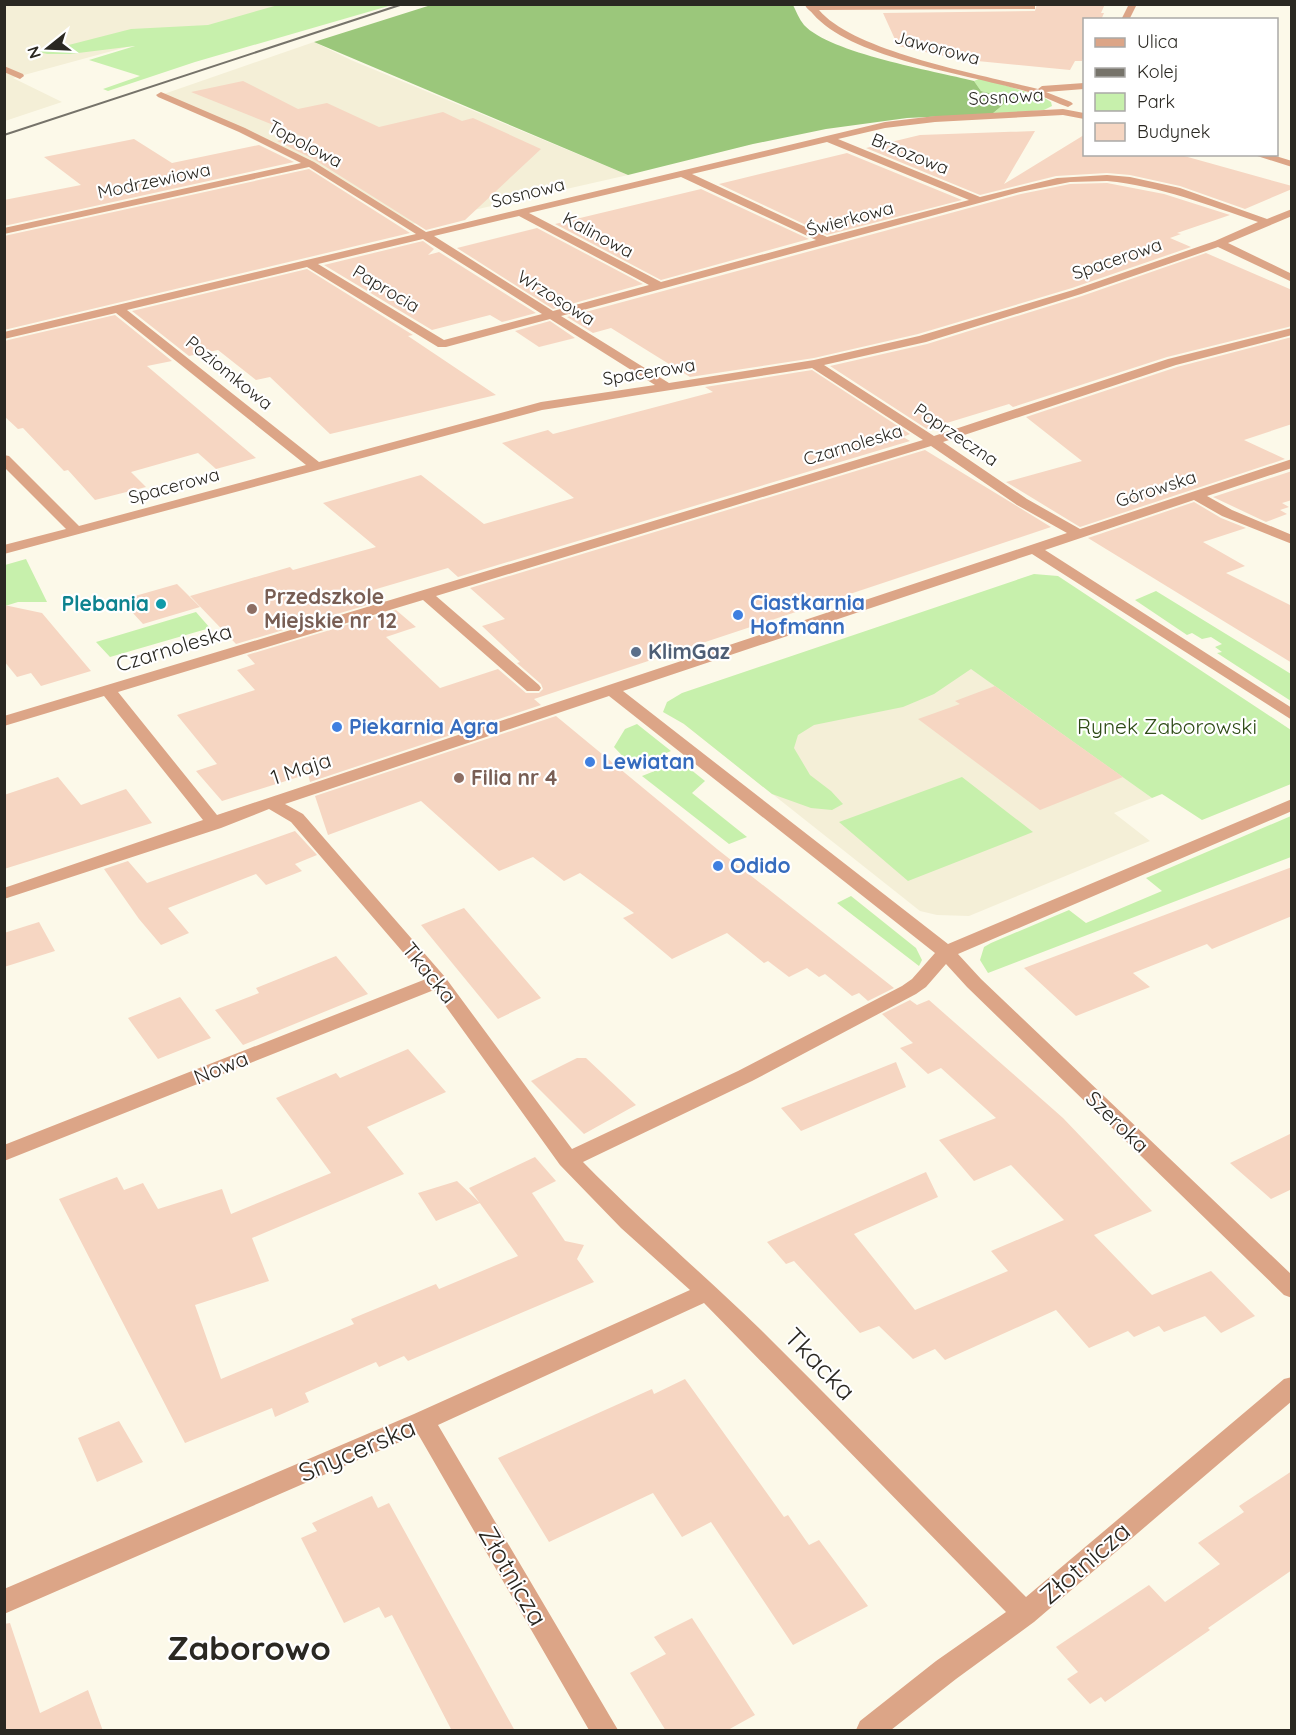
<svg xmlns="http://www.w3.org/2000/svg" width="1296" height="1735" font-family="Quicksand,sans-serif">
<rect width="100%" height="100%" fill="#fcf9e9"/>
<path fill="#f4efd7" d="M 4,5 L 365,5 L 134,45 L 13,78 L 62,102 L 5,121 Z
M 314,42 L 351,60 L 628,175 L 408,225 L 311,164 L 161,95 Z
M 925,635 L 1152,798 L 1114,813 L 1150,841 L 969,916 L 937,915 L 920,911 L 684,724 Z"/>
<path fill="#c7f0ac" d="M 278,5 L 392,5 L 195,62 L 108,91 L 103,89 L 140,76 L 89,60 L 135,46 L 70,54 L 47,54 L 31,50 L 53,49 L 131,29 L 208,25 Z
M 981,78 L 1043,97 L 1051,102 L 1052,106 L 1044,110 L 992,114 L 1009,100 L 981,91 L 974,81 Z
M 26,559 L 47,602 L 18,602 L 5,606 L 5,565 Z
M 1034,574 L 1058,576 L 1291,730 L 1291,784 L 1202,820 L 1162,794 L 1152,798 L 971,669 L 934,694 L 903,707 L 814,725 L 798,735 L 794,748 L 810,775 L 831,791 L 843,804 L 832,810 L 811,808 L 772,794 L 684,724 L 663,712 L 667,702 L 682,693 Z
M 1156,591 L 1291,674 L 1291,701 L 1217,653 L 1222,652 L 1215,647 L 1222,644 L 1211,637 L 1202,639 L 1192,633 L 1187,635 L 1135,600 Z
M 196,612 L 210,628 L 110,657 L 96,642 Z
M 637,724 L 671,751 L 633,767 L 614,747 L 625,729 Z
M 680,761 L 705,781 L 692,793 L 747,837 L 729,844 L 642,776 Z
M 962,777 L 1033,832 L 908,881 L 839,822 Z
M 1291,816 L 1291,857 L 988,973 L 980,960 L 984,947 L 991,943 L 1069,910 L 1086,923 L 1162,891 L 1146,878 Z
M 851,896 L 916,948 L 922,960 L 919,966 L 837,903 Z"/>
<path fill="#9bc77b" d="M 431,5 L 793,5 C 796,11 799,19 804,25 C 830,53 934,71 974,81 L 981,91 L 1010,99 L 992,114 L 907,118 L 826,129 L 753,144 L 628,175 L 314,42 Z"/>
<path fill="#f6d6c2" d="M 1037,4 L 1105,4 L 1101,13 L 1104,13 L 1101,20 L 1084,20 L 1084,56 L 1082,61 L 1075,61 L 1070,70 L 957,59 L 898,46 L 883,13 L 1035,11 Z
M 243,81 L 298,109 L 327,103 L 379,127 L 443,112 L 462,121 L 473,118 L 541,149 L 465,220 L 426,230 L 315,160 L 277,141 L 301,136 L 191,92 Z
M 1035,131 L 1004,184 L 1084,135 L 1084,154 L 1177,154 L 1292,186 L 1292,189 L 1245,209 L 1180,186 L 1130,175 L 1107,173 L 1056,176 L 980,195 L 866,148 L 920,135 Z
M 134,139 L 172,163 L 259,145 L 294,162 L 4,226 L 4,200 L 81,185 L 44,157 Z
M 847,153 L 962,200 L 827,235 L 719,184 Z
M 309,169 L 410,233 L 4,330 L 4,236 Z
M 1107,183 L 1164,194 L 1230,215 L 1177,233 L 1181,234 L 1170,238 L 1191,247 L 1072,288 L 918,334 L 814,358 L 690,377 L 611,328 L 593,333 L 567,317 L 1021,194 L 1070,184 Z
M 701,189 L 809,239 L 661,280 L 555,224 Z
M 537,228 L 643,284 L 553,309 L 457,248 Z
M 423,241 L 434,249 L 428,255 L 439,252 L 536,313 L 502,322 L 490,315 L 432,330 L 324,265 Z
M 1206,253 L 1292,290 L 1292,326 L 1167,357 L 1013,407 L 1009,404 L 927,429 L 830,366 L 927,344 L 1082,296 Z
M 307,269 L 413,335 L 408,336 L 496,395 L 330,434 L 270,377 L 256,380 L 218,350 L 189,356 L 132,311 Z
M 115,315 L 172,361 L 147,366 L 256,458 L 216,469 L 198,453 L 131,472 L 146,487 L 95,500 L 68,470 L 64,471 L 23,428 L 18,429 L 4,416 L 4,341 Z
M 550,321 L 575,338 L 539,347 L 515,331 Z
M 1292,337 L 1292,424 L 1244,440 L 1285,459 L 1080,527 L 1006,482 L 1082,461 L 1026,417 L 1177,367 Z
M 812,370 L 910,434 L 903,437 L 910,441 L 458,577 L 448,568 L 373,590 L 384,600 L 236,644 L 190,596 L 290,567 L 293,570 L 376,547 L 323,503 L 421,475 L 484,524 L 574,498 L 502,443 L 548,430 L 553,434 L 713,392 L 705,387 Z
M 925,450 L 1051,527 L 534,699 L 541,705 L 310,782 L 308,774 L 222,801 L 196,771 L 217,764 L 177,715 L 255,690 L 237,670 L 255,664 L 247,655 L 396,610 L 416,627 L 386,637 L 440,688 L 498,669 L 526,693 L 539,693 L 543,689 L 541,684 L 517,663 L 520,662 L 482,626 L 505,619 L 470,588 Z
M 1292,471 L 1292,500 L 1282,503 L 1289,507 L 1280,510 L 1287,514 L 1266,522 L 1213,497 Z
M 1194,502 L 1221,518 L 1246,528 L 1203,542 L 1245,566 L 1226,573 L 1292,606 L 1292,663 L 1088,538 Z
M 177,584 L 200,607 L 143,624 L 121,600 Z
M 4,605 L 42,613 L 91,671 L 41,686 L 31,673 L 17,677 L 4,661 Z
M 995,686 L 1037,716 L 1123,777 L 1040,810 L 918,719 L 960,704 L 955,701 Z
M 556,716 L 717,849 L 894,988 L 868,1001 L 859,993 L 852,996 L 825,974 L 819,977 L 807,968 L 789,977 L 768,961 L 764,963 L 727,933 L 672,959 L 623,918 L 634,913 L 580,873 L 564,881 L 533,857 L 499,871 L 421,801 L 328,835 L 315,796 Z
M 58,777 L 81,805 L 126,789 L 152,823 L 4,869 L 4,795 Z
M 295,831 L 317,855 L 295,864 L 302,871 L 266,885 L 256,874 L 168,908 L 189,933 L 161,945 L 139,919 L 104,869 L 128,861 L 147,883 Z
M 1292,867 L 1292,916 L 1212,949 L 1207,944 L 1133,973 L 1150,987 L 1076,1016 L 1024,968 Z
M 464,908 L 541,998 L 498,1019 L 421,925 Z
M 39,922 L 55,951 L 4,967 L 4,933 Z
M 336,956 L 368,994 L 243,1045 L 215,1010 L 259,993 L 256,988 Z
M 180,997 L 211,1038 L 158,1059 L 128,1018 Z
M 910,1000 L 917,1005 L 929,1000 L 1063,1118 L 1152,1211 L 1094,1235 L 1152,1295 L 1211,1271 L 1255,1316 L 1221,1333 L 1205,1316 L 1164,1332 L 1159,1326 L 1134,1337 L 1128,1331 L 1089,1348 L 1056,1310 L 945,1360 L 935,1349 L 913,1359 L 879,1326 L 860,1333 L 794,1261 L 786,1264 L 767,1242 L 926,1172 L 938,1197 L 854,1234 L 915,1310 L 1008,1271 L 991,1251 L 1064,1220 L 1011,1165 L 974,1181 L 939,1140 L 996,1118 L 941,1068 L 928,1074 L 900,1048 L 913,1043 L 882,1014 Z
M 408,1049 L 446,1092 L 367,1127 L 404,1174 L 252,1238 L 269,1281 L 195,1305 L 221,1379 L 354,1324 L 351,1319 L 436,1284 L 439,1289 L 518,1256 L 469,1188 L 535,1157 L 556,1181 L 532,1193 L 565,1241 L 584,1245 L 577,1259 L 594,1282 L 408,1361 L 404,1356 L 379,1367 L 376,1362 L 305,1393 L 309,1402 L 275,1417 L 272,1408 L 185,1443 L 59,1199 L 117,1177 L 124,1190 L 143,1183 L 158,1209 L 222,1189 L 231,1214 L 331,1173 L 276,1098 L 336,1073 L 340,1078 Z
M 577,1058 L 586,1058 L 636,1105 L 584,1134 L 531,1081 Z
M 896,1062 L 906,1087 L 801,1131 L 781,1108 Z
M 1292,1133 L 1292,1189 L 1271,1199 L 1230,1163 Z
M 457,1181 L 480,1203 L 436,1221 L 418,1193 Z
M 685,1379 L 784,1517 L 788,1515 L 809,1545 L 819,1540 L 868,1606 L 793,1645 L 711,1522 L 682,1537 L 653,1493 L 549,1542 L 498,1458 L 652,1389 L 654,1394 Z
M 119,1421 L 143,1462 L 97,1482 L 78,1438 Z
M 1292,1471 L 1292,1570 L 1208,1628 L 1210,1630 L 1105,1702 L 1101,1697 L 1090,1704 L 1067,1679 L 1078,1672 L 1056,1647 L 1149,1585 L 1165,1602 L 1220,1564 L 1198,1543 L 1244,1512 L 1239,1506 Z
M 372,1496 L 378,1508 L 389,1503 L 515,1731 L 452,1731 L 392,1615 L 385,1618 L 379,1607 L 344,1623 L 301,1538 L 317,1531 L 312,1523 Z
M 692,1618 L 755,1715 L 726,1731 L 666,1731 L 630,1673 L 666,1654 L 654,1637 Z
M 10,1623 L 40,1713 L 88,1690 L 103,1731 L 4,1731 L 4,1624 Z"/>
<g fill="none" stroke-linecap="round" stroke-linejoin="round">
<path fill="#dca587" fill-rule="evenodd" d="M 805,4 L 1035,5 L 1035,9 L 1032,9 L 819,10 C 854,52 983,75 1038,89 L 1042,86 L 1084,83 L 1084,89 L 1046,92 L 1071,102 L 1073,104 L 1068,107 C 1058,104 1048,98 1038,95 C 978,75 854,61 813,14 C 809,9 806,9 805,4 Z
M 1129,4 L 1137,4 L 1129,20 L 1121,20 Z
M 4,66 L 23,74 L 24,76 L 20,79 L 4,72 Z
M 161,92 L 245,128 L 314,162 L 426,232 L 885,122 L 935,116 L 1063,109 L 1084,113 L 1084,119 L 1063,115 L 935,122 L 885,128 L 838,139 L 980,197 L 1057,178 L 1107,175 L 1130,177 L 1180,188 L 1267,219 L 1292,209 L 1292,216 L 1228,243 L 1292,274 L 1292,282 L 1218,247 L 1081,294 L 926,342 L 824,365 L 934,436 L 1168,359 L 1292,328 L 1292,335 L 1176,365 L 943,442 L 1027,499 L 1080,529 L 1292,459 L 1292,468 L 1207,496 L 1232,510 L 1292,535 L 1292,544 L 1222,516 L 1194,500 L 1045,550 L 1292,708 L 1292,720 L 1032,554 L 623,691 L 948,944 L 1292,799 L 1292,811 L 958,954 L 981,979 L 1292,1275 L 1292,1298 L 1284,1295 L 967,987 L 946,964 L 926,987 L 916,994 L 752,1081 L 583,1162 C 640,1220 702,1273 761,1330 C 850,1418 937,1508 1026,1597 L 1284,1379 L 1292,1377 L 1292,1401 L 1034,1622 L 956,1679 L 891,1730 L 856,1730 L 860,1721 L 936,1661 L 1006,1612 L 704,1303 L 438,1425 L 618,1730 L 589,1730 L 418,1434 L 4,1614 L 4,1589 L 414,1414 L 690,1290 L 621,1228 L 560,1165 L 434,990 L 4,1161 L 4,1145 L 426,979 L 291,822 L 269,809 L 221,828 L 4,899 L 4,888 L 203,820 L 104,696 L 4,726 L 4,716 L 923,440 L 812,368 L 542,410 L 4,554 L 4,545 L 66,529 L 4,467 L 4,455 L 9,456 L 79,526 L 306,465 L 116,313 L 4,339 L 4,332 L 416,234 L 309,167 L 4,234 L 4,228 L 301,163 L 239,132 L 158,97 L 156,95 ZM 827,142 L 969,200 L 827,237 L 692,174 ZM 681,177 L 816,240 L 661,282 L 529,213 ZM 1107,181 C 1160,186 1208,205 1258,222 L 1215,241 L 1073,290 L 919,336 L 814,360 L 669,383 L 561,316 L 1020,192 L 1070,182 ZM 519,216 L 649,285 L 553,311 L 434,236 ZM 423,239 L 542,314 L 444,340 L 318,264 ZM 307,267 L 438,347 L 446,347 L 550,319 L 655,385 L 541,402 L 319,462 L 127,310 ZM 931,446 L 1017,505 L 1067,533 L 217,815 L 118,692 L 423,600 L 527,691 L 539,691 L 541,688 L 539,685 L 436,596 ZM 609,696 L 935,953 L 912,979 L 902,986 L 738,1071 L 572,1149 L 445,977 L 303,814 L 285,804 Z
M 1251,154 L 1269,154 L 1292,161 L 1292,167 Z"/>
<path stroke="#76736a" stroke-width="2" d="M 4,135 L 403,4"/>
</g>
<circle fill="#0f9aa8" stroke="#fff" stroke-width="2" cx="161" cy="604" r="6"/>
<g fill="#8d6e63" stroke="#fff" stroke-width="2">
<circle cx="252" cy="609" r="6"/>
<circle cx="459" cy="778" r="6"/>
</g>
<g fill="#3f7fe0" stroke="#fff" stroke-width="2">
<circle cx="738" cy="615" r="6"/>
<circle cx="337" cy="727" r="6"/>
<circle cx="590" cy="762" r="6"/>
<circle cx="718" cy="866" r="6"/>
</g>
<circle fill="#5c6f8a" stroke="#fff" stroke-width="2" cx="636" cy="652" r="6"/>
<g text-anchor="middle" stroke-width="4.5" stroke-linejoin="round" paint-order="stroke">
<g font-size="18" fill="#2a2822" stroke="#fff">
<text transform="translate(937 48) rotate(15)" y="6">Jaworowa</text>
<text transform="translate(1006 97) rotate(-3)" y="6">Sosnowa</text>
<text transform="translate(305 144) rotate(28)" y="6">Topolowa</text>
<text transform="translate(910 154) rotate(22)" y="6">Brzozowa</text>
<text transform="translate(154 181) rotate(-12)" y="6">Modrzewiowa</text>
<text transform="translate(528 193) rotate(-14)" y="6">Sosnowa</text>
<text transform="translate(850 219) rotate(-15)" y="6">Świerkowa</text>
<text transform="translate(598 235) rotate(28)" y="6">Kalinowa</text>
<text transform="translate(1117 259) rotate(-19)" y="6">Spacerowa</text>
<text transform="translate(386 289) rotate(31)" y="6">Paprocia</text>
<text transform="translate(556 298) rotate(32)" y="6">Wrzosowa</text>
<text transform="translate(649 372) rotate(-9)" y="6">Spacerowa</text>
<text transform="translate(229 373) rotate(39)" y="6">Poziomkowa</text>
<text transform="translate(956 435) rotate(34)" y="6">Poprzeczna</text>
<text transform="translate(853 445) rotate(-17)" y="6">Czarnoleska</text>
<text transform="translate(174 486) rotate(-15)" y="6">Spacerowa</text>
<text transform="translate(1156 489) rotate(-18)" y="6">Górowska</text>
</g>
<g font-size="21" font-weight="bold" fill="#785e54" stroke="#fff" text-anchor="start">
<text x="264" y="604">Przedszkole<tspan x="264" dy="24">Miejskie nr 12</tspan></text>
<text x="471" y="785">Filia nr 4</text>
</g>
<g font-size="21" font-weight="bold" fill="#366cbe" stroke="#fff" text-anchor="start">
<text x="750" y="610">Ciastkarnia<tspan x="750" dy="24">Hofmann</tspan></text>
<text x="349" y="734">Piekarnia Agra</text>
<text x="602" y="769">Lewiatan</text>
<text x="730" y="873">Odido</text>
</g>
<g font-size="21" font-weight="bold" fill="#0d838f" stroke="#fff" text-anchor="end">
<text x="149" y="611">Plebania</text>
</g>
<g font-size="21" fill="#2a2822" stroke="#fff">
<text transform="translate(174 648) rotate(-17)" y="7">Czarnoleska</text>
<text transform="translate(301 769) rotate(-18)" y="7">1 Maja</text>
<text transform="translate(429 973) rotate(51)" y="7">Tkacka</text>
<text transform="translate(221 1068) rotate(-22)" y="7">Nowa</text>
<text transform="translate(1117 1122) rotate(44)" y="7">Szeroka</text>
</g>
<g font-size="21" font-weight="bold" fill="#4e5e75" stroke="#fff" text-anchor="start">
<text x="648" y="659">KlimGaz</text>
</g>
<g font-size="21" fill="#2d4a15" stroke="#fff">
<text x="1167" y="734">Rynek Zaborowski</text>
</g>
<g font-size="26" fill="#2a2822" stroke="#fff">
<text transform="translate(820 1364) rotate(46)" y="9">Tkacka</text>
<text transform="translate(357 1450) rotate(-23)" y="9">Snycerska</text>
<text transform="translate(1085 1563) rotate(-41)" y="9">Złotnicza</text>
<text transform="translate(513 1576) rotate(60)" y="9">Złotnicza</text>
</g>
<g font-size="33" font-weight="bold" fill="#2a2822" stroke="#fff">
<text x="249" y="1660">Zaborowo</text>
</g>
</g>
<rect width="1296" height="1735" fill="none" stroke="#2a2822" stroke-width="12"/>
<rect x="1083" y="18" width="195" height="138" fill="#ffffff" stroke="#aaa9a7" stroke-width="1.5"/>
<rect x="1095" y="38" width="30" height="9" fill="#dca587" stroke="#aaa9a7" stroke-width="1.5"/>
<text x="1137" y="48" font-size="18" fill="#2a2822">Ulica</text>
<rect x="1095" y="68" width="30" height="9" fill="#76736a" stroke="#aaa9a7" stroke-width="1.5"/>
<text x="1137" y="78" font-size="18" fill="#2a2822">Kolej</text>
<rect x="1095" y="93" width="30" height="18" fill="#c7f0ac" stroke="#aaa9a7" stroke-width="1.5"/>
<text x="1137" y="108" font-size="18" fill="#2a2822">Park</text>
<rect x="1095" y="123" width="30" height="18" fill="#f6d6c2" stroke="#aaa9a7" stroke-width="1.5"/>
<text x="1137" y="138" font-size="18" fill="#2a2822">Budynek</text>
<g transform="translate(48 48) rotate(252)" stroke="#ffffff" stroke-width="4.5" paint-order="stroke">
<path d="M0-4.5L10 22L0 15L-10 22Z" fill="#2a2822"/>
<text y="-9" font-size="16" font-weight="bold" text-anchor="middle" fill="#2a2822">N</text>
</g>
</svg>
